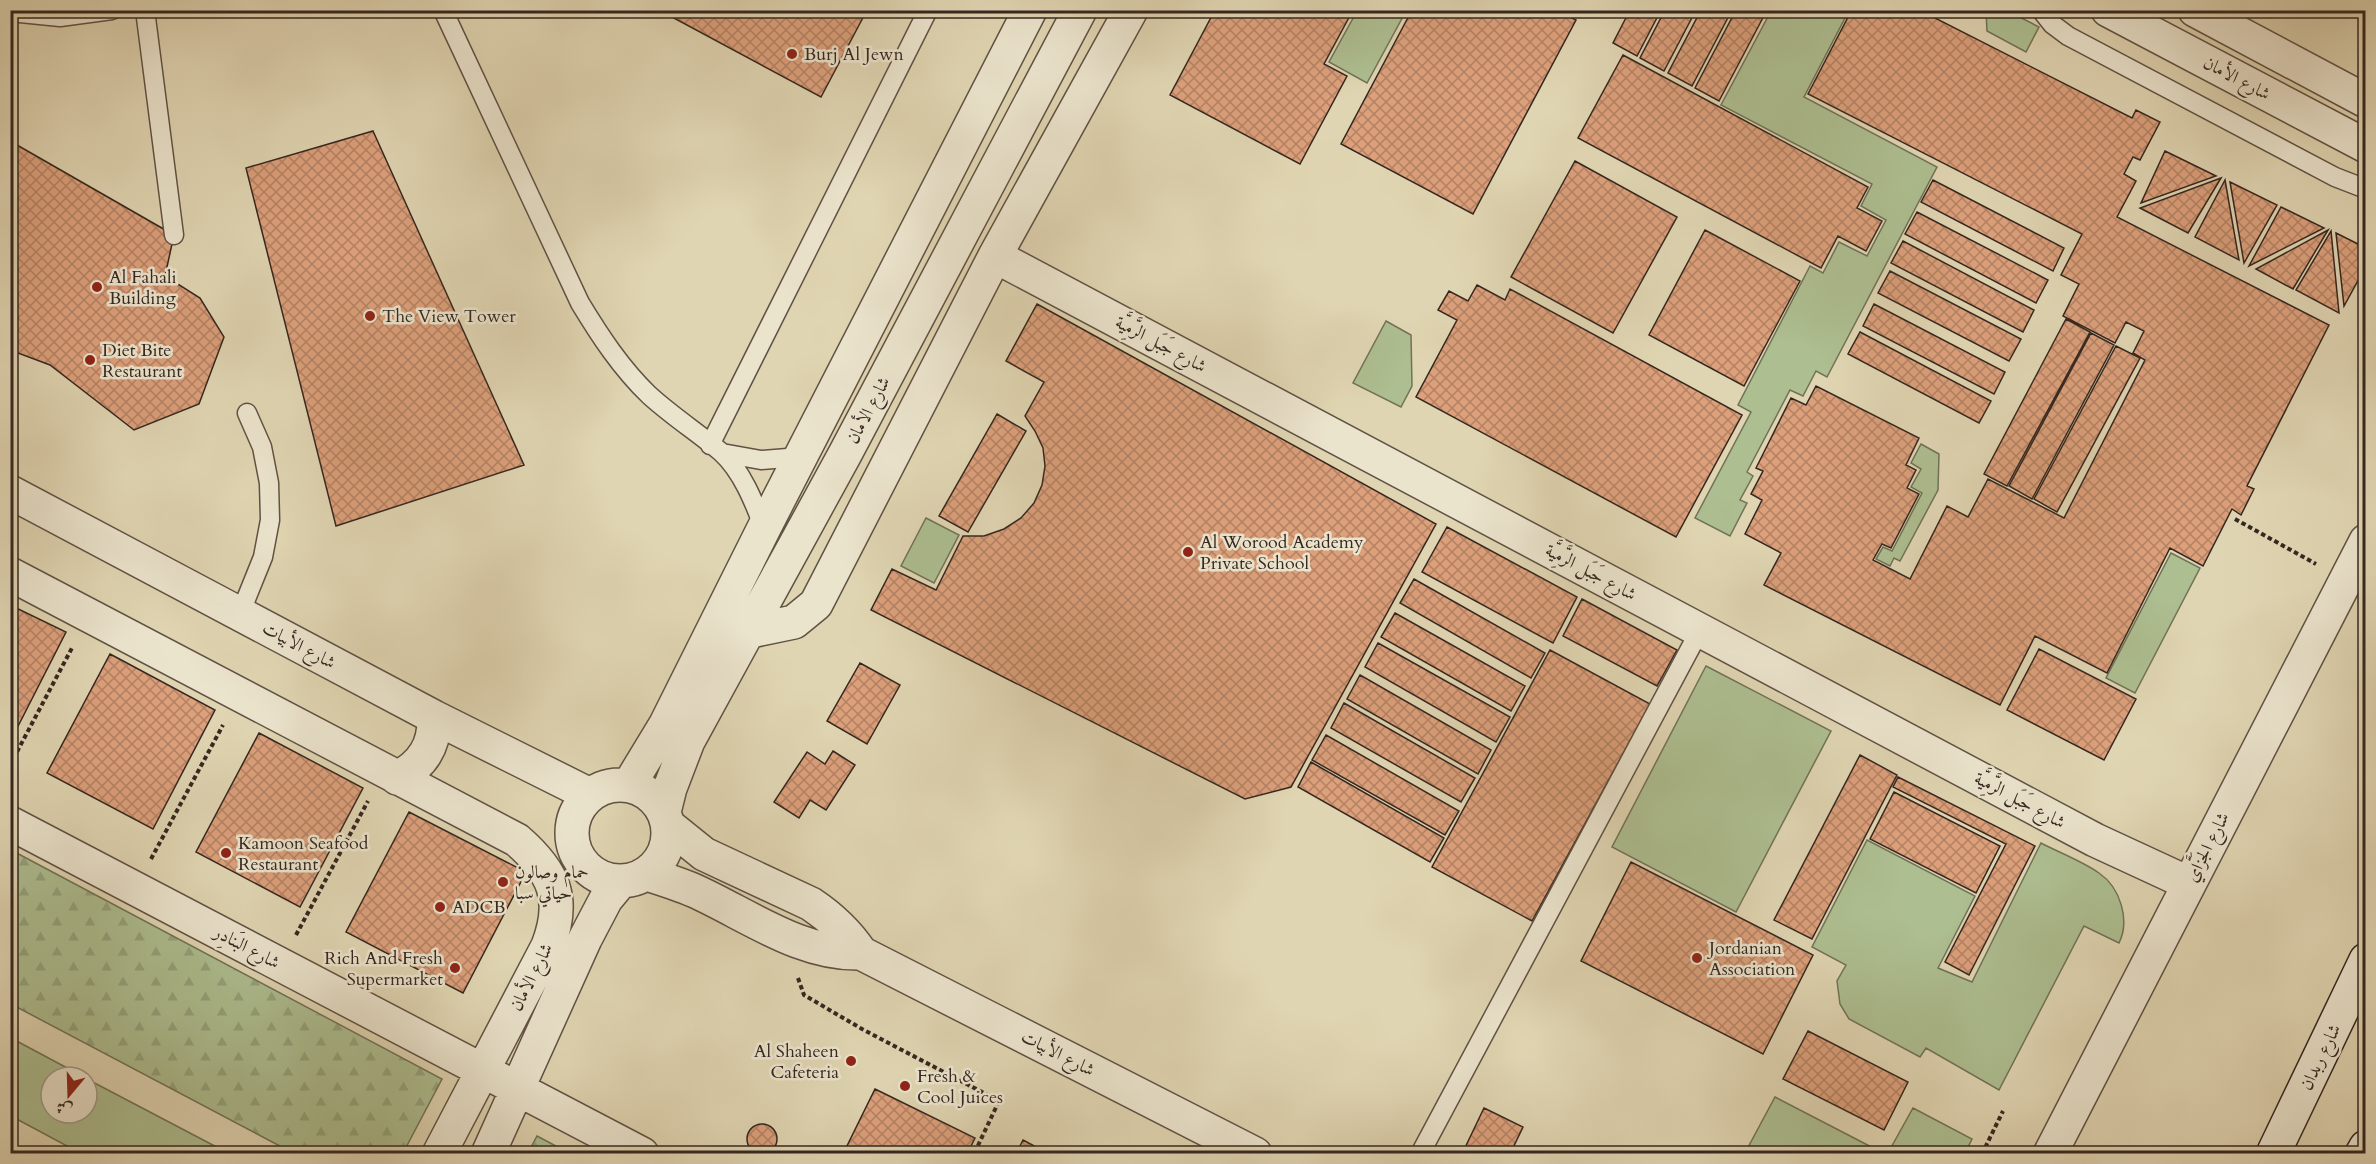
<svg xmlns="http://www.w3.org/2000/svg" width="2376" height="1164" font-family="Cardo,Amiri,serif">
<defs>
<pattern id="forest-firs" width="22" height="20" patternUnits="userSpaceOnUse" patternTransform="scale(1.5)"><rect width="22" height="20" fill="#adbe90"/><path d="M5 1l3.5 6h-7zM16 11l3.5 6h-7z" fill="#95a37c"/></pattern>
<pattern id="building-cross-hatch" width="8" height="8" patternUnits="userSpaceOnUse" patternTransform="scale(1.5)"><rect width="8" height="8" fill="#dca07b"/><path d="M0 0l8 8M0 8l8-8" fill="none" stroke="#b38264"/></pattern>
</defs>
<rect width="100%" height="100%" fill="#e0d5b2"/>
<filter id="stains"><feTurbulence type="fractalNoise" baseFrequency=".00333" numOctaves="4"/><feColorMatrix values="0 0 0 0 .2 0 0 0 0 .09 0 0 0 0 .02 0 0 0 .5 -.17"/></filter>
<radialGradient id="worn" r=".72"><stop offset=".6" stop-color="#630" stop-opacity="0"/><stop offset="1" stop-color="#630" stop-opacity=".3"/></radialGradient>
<path fill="#adbe90" stroke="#717258" stroke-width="1.5" d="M 1357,11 L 1406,11 L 1367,83 L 1329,62 Z
M 1771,11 L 1830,11 L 1845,18 L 1804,97 L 1937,167 L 1827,377 L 1816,371 L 1803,396 L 1790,390 L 1747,472 L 1753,476 L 1740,500 L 1747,503 L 1730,536 L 1695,518 L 1751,412 L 1738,405 L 1810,266 L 1823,273 L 1839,242 L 1867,256 L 1886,220 L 1861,206 L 1872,184 L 1721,105 Z
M 1986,11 L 2008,11 L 2039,27 L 2026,52 L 1987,31 Z
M 1386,321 L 1411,335 L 1412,386 L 1401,407 L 1353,383 Z
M 1921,444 L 1939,454 L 1938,490 L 1900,561 L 1894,558 L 1890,566 L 1876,559 L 1883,547 L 1892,551 L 1922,493 L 1911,487 L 1921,469 L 1911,463 Z
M 926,518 L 959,535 L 934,583 L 901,566 Z
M 2171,553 L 2200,568 L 2135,693 L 2106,678 Z
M 1706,666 L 1831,731 L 1736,912 L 1612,847 Z
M 1867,840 L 1975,896 L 1938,968 L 1972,982 L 2041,843 C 2060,853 2082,861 2099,873 C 2121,888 2130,921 2119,943 L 2084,926 L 1999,1090 L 1926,1048 L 1920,1057 L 1849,1019 L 1840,1004 L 1837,981 L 1846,965 L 1812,947 Z
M 11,1038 L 84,1077 L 51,1077 L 51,1113 L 87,1113 L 87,1079 L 228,1153 L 80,1153 L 11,1116 Z
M 1775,1097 L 1883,1153 L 1745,1153 Z
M 1913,1108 L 1972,1139 L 1965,1153 L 1888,1153 Z"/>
<path fill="url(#forest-firs)" stroke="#717258" stroke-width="1.5" d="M 11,850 L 442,1079 L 403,1153 L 293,1153 L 11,1004 Z
M 537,1136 L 569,1153 L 528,1153 Z"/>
<path fill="url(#building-cross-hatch)" stroke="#352720" stroke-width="1.5" d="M 659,10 L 867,10 L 821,97 Z
M 1215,10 L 1353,10 L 1324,64 L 1347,76 L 1300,164 L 1170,95 Z
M 1412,10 L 1557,10 L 1576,20 L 1473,214 L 1341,144 Z
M 1630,10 L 1661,10 L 1637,56 L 1613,43 Z
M 1665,10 L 1696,10 L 1664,71 L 1640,58 Z
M 1701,10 L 1732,10 L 1692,86 L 1668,73 Z
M 1736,10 L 1767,10 L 1719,101 L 1695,88 Z
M 1834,10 L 1932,10 L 1929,15 L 2132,118 L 2136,110 L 2160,122 L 2140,160 L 2133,157 L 2124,174 L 2136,181 L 2117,217 L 2329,325 L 2247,486 L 2254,489 L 2241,515 L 2232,509 L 2203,566 L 2170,548 L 2107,673 L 2035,636 L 2000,705 L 1764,585 L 1781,553 L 1745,534 L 1762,500 L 1751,494 L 1763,471 L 1756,468 L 1791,398 L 1806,405 L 1816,386 L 1919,438 L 1906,465 L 1916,470 L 1907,488 L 1919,494 L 1891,548 L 1882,544 L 1873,560 L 1910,579 L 1947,506 L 1968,517 L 1988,479 L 2064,518 L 2145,360 L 2133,353 L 2144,331 L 2126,322 L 2115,343 L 2063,316 L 2079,284 L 2061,275 L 2082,234 L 1808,94 L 1848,17 Z
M 1623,55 L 1868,187 L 1857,208 L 1882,221 L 1866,251 L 1838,236 L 1821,268 L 1578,138 Z
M 373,131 L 524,465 L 336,526 L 246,168 Z
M 10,141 L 174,235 L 165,276 L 200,298 L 224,337 L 199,404 L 134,430 L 50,365 L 10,350 Z
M 2165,151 L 2216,176 L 2141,203 Z
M 1575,161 L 1677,217 L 1613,333 L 1511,277 Z
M 2221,178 L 2188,233 L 2140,208 Z
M 1933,180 L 2064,248 L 2053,271 L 1921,202 Z
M 2225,180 L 2239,260 L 2195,237 Z
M 2230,182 L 2277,205 L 2244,263 Z
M 2281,207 L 2324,228 L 2249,266 Z
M 1917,212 L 2048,280 L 2036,303 L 1905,234 Z
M 1705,230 L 1800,281 L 1744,386 L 1649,335 Z
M 2328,230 L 2293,289 L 2256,269 Z
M 2331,231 L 2339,313 L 2296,290 Z
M 2336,233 L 2366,248 L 2366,266 L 2344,306 Z
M 1903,241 L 2034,310 L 2023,332 L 1891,263 Z
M 1890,271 L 2021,339 L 2009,361 L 1878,293 Z
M 1477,285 L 1505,300 L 1510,289 L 1742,415 L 1676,537 L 1416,397 L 1457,320 L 1438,310 L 1449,291 L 1468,301 Z
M 1037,304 L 1436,524 L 1291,787 L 1245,799 L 871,610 L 892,569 L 936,590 L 963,536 L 984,536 L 1004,529 L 1021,518 L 1034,503 L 1042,485 L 1045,466 L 1043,448 L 1035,431 L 1025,416 L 1044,382 L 1006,361 Z
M 1874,304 L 2005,372 L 1994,394 L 1863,326 Z
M 2066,319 L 2090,332 L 2007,486 L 1984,474 Z
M 1860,332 L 1991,401 L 1979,423 L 1848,354 Z
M 2091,333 L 2114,345 L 2032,499 L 2009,486 Z
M 2116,346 L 2140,358 L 2057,512 L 2034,499 Z
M 997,414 L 1026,431 L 968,532 L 939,516 Z
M 1447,527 L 1577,597 L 1553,643 L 1422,572 Z
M 1414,579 L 1545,653 L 1531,678 L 1400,603 Z
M 1582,599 L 1677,650 L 1657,686 L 1563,636 Z
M 10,605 L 66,632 L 10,742 Z
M 1395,613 L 1525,686 L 1511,711 L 1381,637 Z
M 1378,643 L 1510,717 L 1496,742 L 1365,667 Z
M 2039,649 L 2136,699 L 2104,760 L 2007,710 Z
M 1550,650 L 1650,704 L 1532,921 L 1432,867 Z
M 110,654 L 215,710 L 153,829 L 47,773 Z
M 860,663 L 900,685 L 867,744 L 827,721 Z
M 1360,675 L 1491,750 L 1478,774 L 1347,699 Z
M 1344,703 L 1475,778 L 1461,802 L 1331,728 Z
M 259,733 L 363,788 L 300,907 L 196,852 Z
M 1326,735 L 1459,811 L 1445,835 L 1312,760 Z
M 833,751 L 855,765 L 826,810 L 810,800 L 799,818 L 774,802 L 807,752 L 825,764 Z
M 1860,755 L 1897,775 L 1812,939 L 1774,920 Z
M 1311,762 L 1444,838 L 1430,862 L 1298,787 Z
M 1898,777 L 2035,846 L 1969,975 L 1945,962 L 2006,844 L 1893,787 Z
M 1894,792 L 2000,846 L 1976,893 L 1870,839 Z
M 409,812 L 526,872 L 463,993 L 346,932 Z
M 1631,862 L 1813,955 L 1763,1054 L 1581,961 Z
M 1808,1031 L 1908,1082 L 1884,1130 L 1783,1079 Z
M 875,1089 L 975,1138 L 967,1154 L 843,1154 Z
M 1484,1108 L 1523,1127 L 1510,1154 L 1462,1154 Z
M747 1139a15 15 0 1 1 30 0a15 15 0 1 1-30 0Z
M 1023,1140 L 1049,1154 L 1016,1154 Z"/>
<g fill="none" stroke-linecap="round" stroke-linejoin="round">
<g stroke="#605244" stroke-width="21">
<path id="service" d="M 145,10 L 174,235
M 443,10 L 580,303 C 600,336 621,368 649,395 C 672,416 697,432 721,452 C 742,471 754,502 764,528
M 2041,10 L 2052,24 L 2068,36 L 2335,177 L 2366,189
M 10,12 L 60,17 L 112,10
M 710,445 L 928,10
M 722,453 L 761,460 L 800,457
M 240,614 L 263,557 L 270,520 L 269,483 L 262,447 L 247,413
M 1420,1154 L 1700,630"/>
</g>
<g stroke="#605244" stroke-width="36">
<path id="minor" d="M 2108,10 L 2366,146
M 2195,10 L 2366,101
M 995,256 L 2095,840 L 2188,883
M 10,492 L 434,717 L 590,795
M 10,574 L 517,840 C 554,872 566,899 548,946 L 439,1154
M 746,632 L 794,622 L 816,604 L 995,256 L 1131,10
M 397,778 C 423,765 435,745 434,717
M572 833a48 48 0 1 1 96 0a48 48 0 1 1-96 0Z
M 629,785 L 666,724 L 764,528 L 1030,10
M 664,812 L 670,788 L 688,741 L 845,454 L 1080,10
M 10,823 L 642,1154
M 668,825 L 704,854 L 811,904 C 832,918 847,932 861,953
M 647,874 C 663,879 679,884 695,891 C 748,915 801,955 861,953 L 1255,1154
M 488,1154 L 585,939 L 606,899 L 620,882
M 2050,1154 L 2366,541"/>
</g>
<g stroke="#352720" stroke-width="36">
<path id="secondary" d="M 2273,1154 L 2366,960
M 2362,1154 L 2366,1147"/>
</g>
<path stroke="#352720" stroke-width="4" stroke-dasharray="4.5 3" stroke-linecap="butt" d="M 2235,519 L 2316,564
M 10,765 L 73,646
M 151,859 L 223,725
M 296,935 L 368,801
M 798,978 L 804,995 L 862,1029 L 999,1101 L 974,1154
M 1982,1154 L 2003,1111"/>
<use href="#service" stroke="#ebe4cd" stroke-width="18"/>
<use href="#minor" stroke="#ebe4cd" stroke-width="33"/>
<use href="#secondary" stroke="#ebe4cd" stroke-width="33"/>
</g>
<g fill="#8f2418" stroke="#ebe4cd" stroke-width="2">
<circle cx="792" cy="54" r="6"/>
<circle cx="97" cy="287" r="6"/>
<circle cx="370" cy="316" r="6"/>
<circle cx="90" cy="360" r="6"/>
<circle cx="1188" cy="552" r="6"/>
<circle cx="226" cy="853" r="6"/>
<circle cx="503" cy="882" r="6"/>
<circle cx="440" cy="907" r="6"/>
<circle cx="1697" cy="958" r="6"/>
<circle cx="455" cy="968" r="6"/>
<circle cx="851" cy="1061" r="6"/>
<circle cx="905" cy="1086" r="6"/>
</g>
<g text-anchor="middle" stroke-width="5" stroke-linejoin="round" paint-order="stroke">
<g font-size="18" fill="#352720" stroke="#ebe4cd" text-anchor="start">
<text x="804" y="60">Burj Al Jewn</text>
<text x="109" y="283">Al Fahali<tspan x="109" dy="21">Building</tspan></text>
<text x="382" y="322">The View Tower</text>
<text x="102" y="356">Diet Bite<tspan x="102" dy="21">Restaurant</tspan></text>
<text x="1200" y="548">Al Worood Academy<tspan x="1200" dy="21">Private School</tspan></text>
<text x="238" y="849">Kamoon Seafood<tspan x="238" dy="21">Restaurant</tspan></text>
<text x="515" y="878">حمام وصالون<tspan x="515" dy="21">حياتي سبا</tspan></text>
<text x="452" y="913">ADCB</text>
<text x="1709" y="954">Jordanian<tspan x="1709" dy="21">Association</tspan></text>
<text x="443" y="964" text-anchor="end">Rich And Fresh<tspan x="443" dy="21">Supermarket</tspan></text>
<text x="839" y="1057" text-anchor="end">Al Shaheen<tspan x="839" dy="21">Cafeteria</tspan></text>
<text x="917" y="1082">Fresh &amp;<tspan x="917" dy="21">Cool Juices</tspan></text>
</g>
<g font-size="18" fill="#352720" stroke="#ebe4cd">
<text transform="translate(2237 78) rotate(28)" y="6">شارع الأمان</text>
<text transform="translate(1161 344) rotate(28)" y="6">شارع جَبَل الرَّمِيَّة</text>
<text transform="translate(868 410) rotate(-62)" y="6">شارع الأمان</text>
<text transform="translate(1591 572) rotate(28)" y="6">شارع جَبَل الرَّمِيَّة</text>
<text transform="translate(299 645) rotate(28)" y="6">شارع الأبيات</text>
<text transform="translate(2020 800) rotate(28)" y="6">شارع جَبَل الرَّمِيَّة</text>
<text transform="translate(2207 847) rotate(-63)" y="6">شارع الجَزَّاي</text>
<text transform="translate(247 947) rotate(28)" y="6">شارع البَنادِر</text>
<text transform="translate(531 977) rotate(-63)" y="6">شارع الأمان</text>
<text transform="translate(1058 1053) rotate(27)" y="6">شارع الأبيات</text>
<text transform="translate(2320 1057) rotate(-64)" y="6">شارع ربدان</text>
</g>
</g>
<rect width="2376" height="1164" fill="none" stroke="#e0d5b2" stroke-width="36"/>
<rect x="12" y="12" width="2352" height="1140" fill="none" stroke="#352720" stroke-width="3"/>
<rect x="18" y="18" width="2340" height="1128" fill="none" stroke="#352720" stroke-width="1.5"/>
<g transform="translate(69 1095) rotate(199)"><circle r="28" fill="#ebe4cd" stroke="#a29888" stroke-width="1.5"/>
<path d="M0-4.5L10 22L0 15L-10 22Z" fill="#8f2418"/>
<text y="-9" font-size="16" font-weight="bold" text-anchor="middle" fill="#352720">ش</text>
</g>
<rect width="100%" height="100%" filter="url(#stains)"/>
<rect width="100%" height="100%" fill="url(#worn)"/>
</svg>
